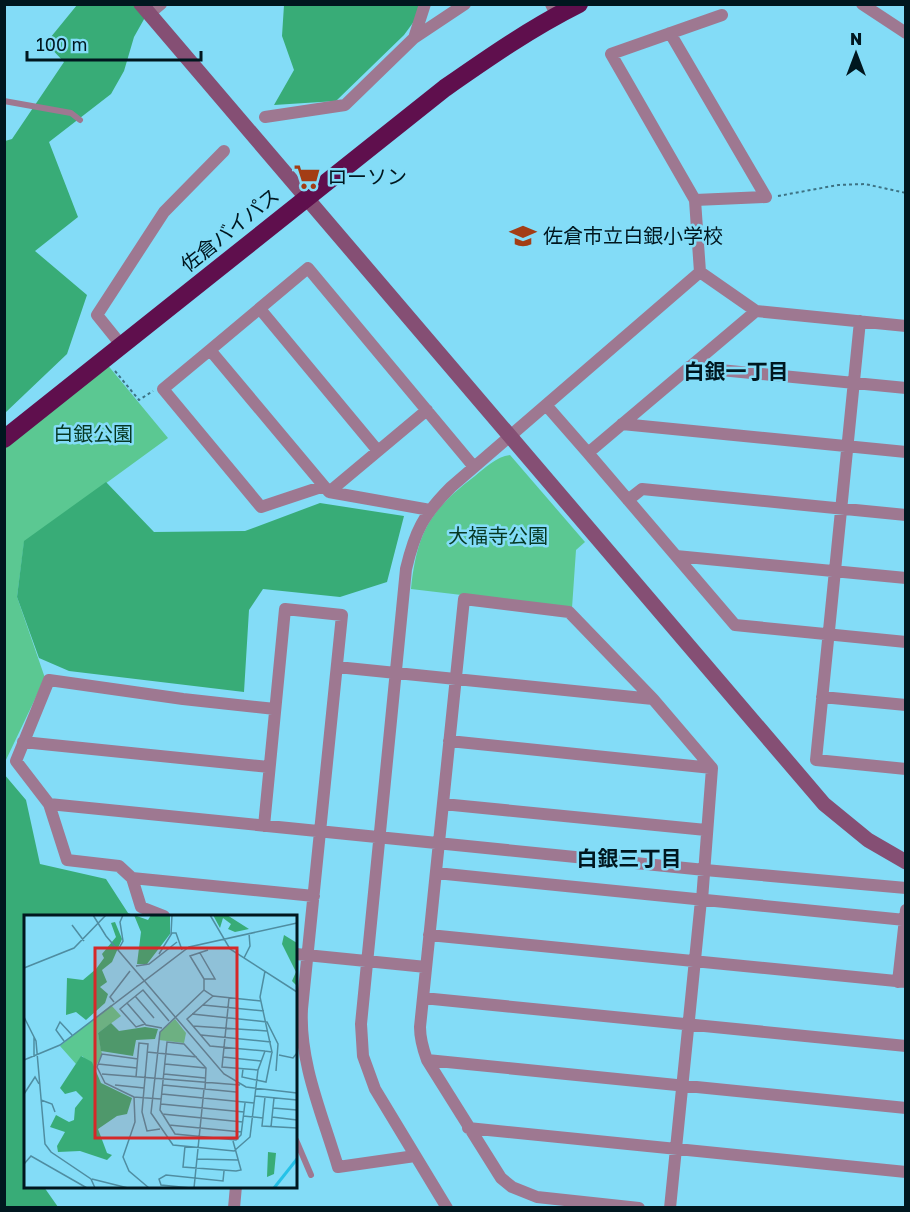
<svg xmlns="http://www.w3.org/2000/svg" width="910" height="1212" font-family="'Golos Text','Noto Sans JP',sans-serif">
<rect width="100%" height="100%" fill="#83dcf7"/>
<path fill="#5bc892" d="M 106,363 L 168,438 L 24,543 L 17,597 L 45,678 L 5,762 L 5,446 Z
M 510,455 L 585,542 L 576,550 L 572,608 L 411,589 C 417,532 430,510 475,476 C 486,467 496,457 510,455 Z"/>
<path fill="#38ac77" d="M 77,5 L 152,5 L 134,37 L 124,71 L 111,94 L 49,142 L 78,217 L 35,251 L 87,295 L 67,354 L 5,413 L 5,141 L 12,139 L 64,62 L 46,43 Z
M 284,5 L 426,5 L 404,35 L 336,101 L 274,105 L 294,70 L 282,36 Z
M 106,482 L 154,532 L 245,531 L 320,503 L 404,516 L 387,582 L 340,597 L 263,589 L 249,610 L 244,692 L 69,671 L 39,658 L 17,597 L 24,541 Z
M 4,774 L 26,800 L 40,864 L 106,879 L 128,913 L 136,916 L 26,916 L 26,1155 L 24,1157 L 26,1186 L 44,1187 L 58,1207 L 5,1207 Z"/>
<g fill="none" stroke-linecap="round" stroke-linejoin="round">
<path stroke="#3d7283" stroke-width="2" stroke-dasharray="3 3" stroke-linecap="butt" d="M 778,196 L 838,185 L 865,184 L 906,193
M 115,371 L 139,400 L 153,391"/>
<path stroke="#9e7891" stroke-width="6" d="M 4,101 L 71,113 L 80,120
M 296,1140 L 311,1175"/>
<path stroke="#9e7891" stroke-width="12" d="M 551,4 L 557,16
M 862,4 L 906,33
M 149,14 L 161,4
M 670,33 L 766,197 L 695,200 L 700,272 L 756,311 L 906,326
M 414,38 L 425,4
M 265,117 L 345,105 L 414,38 L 465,4
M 695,200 L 611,54 L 722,15
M 260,309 L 378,451
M 756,311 L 588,453 L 735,625 L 906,642
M 860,321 L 816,760 L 906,769
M 122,346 L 97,315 L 164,212 L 224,151
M 210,350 L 163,389 L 261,507 L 324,486
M 689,367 L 906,388
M 546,405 L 588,453
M 622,424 L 906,452
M 329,492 L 427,410
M 628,500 L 642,489 L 906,515
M 430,510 L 329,492 L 210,350 L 308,268 L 474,467
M 676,556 L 906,578
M 337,667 L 653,699
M 822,697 L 906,705
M 449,741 L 712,768
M 23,742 L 269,767
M 49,804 L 705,870 L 906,888
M 443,804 L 706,830
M 264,826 L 285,609 L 342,615 L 302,1009 C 299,1063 323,1116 338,1167 L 415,1156
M 436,873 L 905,920
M 132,878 L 314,896
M 164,916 L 141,907 L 132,878 L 119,866 L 67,860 L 49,804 L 16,761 L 49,680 L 183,699 L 275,709
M 429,935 L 906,982
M 296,954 L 426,967
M 898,982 L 906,910
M 423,998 L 906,1046
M 427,1060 L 906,1108
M 468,1128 L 906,1172
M 234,1208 L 236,1186
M 447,1208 L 375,1089 L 363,1056 L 361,1024 L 406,569 C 415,531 423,515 451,487 L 700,272
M 639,1208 L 537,1197 L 512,1187 L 501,1178 L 427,1060 C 423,1049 420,1039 420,1027 L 464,599 L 569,612 L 653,699 L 712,768 L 702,900
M 670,1208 L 701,900"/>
<path stroke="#854f74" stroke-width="15" d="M 141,4 L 824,804 L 868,840 L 906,862"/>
<path stroke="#5f0f4d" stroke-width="18" d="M 4,439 L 445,88 C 488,58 531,28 579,4"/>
</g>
<defs>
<g id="supermarket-bare" transform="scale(2.07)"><path d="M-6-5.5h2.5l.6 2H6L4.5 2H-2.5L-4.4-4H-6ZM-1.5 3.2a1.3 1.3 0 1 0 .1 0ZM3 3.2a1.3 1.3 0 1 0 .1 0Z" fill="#a33d15" stroke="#83dcf7" stroke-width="2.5" paint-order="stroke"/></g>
<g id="school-bare" transform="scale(2.07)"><path d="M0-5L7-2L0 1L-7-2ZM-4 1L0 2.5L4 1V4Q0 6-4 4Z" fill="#a33d15" stroke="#83dcf7" stroke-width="2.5" paint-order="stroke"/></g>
</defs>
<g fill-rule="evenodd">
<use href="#supermarket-bare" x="307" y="177"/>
<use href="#school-bare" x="523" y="236"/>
</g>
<g text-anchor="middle" stroke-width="5" stroke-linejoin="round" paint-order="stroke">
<g font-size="20" fill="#00171f" stroke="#83dcf7" text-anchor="start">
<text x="327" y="184">ローソン</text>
<text x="543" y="243">佐倉市立白銀小学校</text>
</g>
<g font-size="20" fill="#00171f" stroke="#83dcf7">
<text transform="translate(230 230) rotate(-39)" y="7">佐倉バイパス</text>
</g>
<g font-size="20" fill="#063823" stroke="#83dcf7">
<text x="93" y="441">白銀公園</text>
<text x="498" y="543">大福寺公園</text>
</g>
<g font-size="21" font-weight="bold" fill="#00171f" stroke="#83dcf7">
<text x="736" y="379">白銀一丁目</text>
<text x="629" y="866">白銀三丁目</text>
</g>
</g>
<g transform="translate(24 915)">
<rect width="273" height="273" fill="#83dcf7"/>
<path d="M 87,90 L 97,101 L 74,118 L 78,139 L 71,153 L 58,141 L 52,149 L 36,131 ZM 151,104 L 162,118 L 160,128 L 135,125 L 136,117 Z" fill="#5bc892"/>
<path d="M 110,0 L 124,5 L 127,0 L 146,0 L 146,19 L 123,49 L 113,49 L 117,17 ZM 189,0 L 203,0 L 225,14 L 211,17 L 204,14 L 207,9 L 199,3 L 196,13 ZM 91,7 L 98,24 L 88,47 L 78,55 L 83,67 L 76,72 L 84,79 L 81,88 L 62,105 L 52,97 L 42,100 L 43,63 L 59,65 L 72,54 L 80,43 L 78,39 L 92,22 L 87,8 ZM 260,20 L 273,28 L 273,71 L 268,66 L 272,57 L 258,29 ZM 87,108 L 95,116 L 121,112 L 134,114 L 131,124 L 112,125 L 109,141 L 77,136 L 74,118 ZM 57,141 L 68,147 L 77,168 L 108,183 L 103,199 L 93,201 L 74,214 L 83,238 L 88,240 L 83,245 L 56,236 L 34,237 L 33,231 L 41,217 L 26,212 L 32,200 L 45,207 L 50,205 L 51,193 L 59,183 L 52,176 L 41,179 L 36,173 ZM 244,237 L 252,238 L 250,259 L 243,262 Z" fill="#38ac77"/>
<path fill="none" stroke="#24c2e8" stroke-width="3" d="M 250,273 L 273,244"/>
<path fill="none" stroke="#4f8da1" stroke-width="1.5" d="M 69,0 L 82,21 L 200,159 L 222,172 L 273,178M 186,0 L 206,34 L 273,77M 48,10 L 60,26M 147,19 L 148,0M 94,35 L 99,26 L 96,7 L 99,0M 176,38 L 191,64 L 180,64 L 180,75 L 189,81 L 237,86M 135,39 L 148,18 L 152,18 L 158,35M 220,43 L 226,31 L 225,18M 112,51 L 125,49 L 153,27M 0,53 L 50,33 L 82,0M 180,64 L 166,41 L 184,35M 180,75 L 136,117 L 127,198 L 149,230 L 210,236 L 226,222 L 234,155 L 241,136 L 248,137 L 236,82 L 241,56M 111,81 L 130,103M 189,81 L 163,104 L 186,131 L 241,136M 205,83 L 198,152 L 234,155M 90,87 L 86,82 L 106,56M 103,88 L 96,94 L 112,112 L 121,109M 179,90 L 240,96M 168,99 L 243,107 L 254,129 L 252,156M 0,102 L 12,126 L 21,229 L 27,237 L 67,264 L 71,273M 169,111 L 243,116M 138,113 L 122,110 L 103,88 L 119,75 L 145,106M 177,120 L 247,127M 40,126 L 32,115 L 36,107 L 48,120M 123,137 L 173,142M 255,140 L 269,143 L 273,138M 10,142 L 10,122M 199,142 L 237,146M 0,145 L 36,130 L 165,32 L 273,8M 74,149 L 113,153M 141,149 L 182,153M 219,154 L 218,162 L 242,167 L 248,137M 78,159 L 216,170M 140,159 L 181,163M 112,162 L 115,128 L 124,129 L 118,197 L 123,216 L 136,214M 91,170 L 120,173M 139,170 L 212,177M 181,174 L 182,153 L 160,129 L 143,127 L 136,195 L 151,219 L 212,225 L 217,220 L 221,188M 0,179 L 11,162 L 15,169M 138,179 L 230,188M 231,181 L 273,185M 110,182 L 81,168 L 73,152 L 78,139 L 114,144M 241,182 L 238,211 L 273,213M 17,185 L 28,189 L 31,197M 137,189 L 220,197M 249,193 L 273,195M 138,199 L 219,207M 219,201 L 239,203M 248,202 L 273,205M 145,210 L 218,217M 247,212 L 250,183M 161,231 L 159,252 L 212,256 L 217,255 L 209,226M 173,244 L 214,245M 0,249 L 7,241 L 63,273M 68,264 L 104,273M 125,273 L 105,256 L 99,242 L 111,207 L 110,182 L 137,184M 167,273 L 137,270 L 135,264 L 142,260 L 199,266 L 200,256M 170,273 L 180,174"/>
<path fill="#d62828" fill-opacity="0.15" stroke="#d62828" stroke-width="3" d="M 71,33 L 213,33 L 213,223 L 71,223 Z"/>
<rect width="273" height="273" fill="none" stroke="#00171f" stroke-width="3"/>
</g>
<rect width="910" height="1212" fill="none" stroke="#00171f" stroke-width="12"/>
<g transform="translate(856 54)" stroke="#83dcf7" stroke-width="4.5" paint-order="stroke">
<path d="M0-4.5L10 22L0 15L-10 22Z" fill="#00171f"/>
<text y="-9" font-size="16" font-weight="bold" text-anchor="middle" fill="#00171f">N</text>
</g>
<path d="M27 51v9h174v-9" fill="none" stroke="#00171f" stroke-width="3"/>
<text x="36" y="51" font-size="18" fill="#00171f" stroke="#83dcf7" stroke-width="4.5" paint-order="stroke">100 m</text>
</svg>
